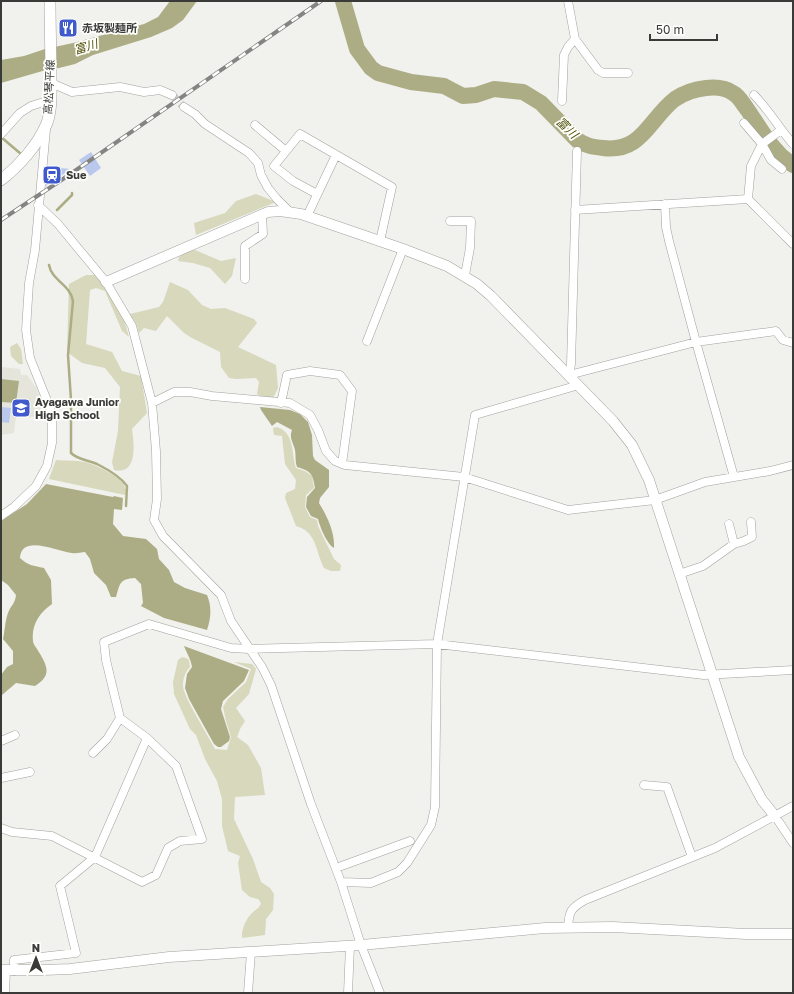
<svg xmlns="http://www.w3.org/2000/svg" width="794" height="994" font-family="'Golos Text','Noto Sans JP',sans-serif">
<rect width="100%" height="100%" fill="#f1f1ee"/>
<path fill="#e5e5db" d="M 1,367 L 20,369 L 21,375 L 27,375 L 37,389 L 41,401 L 40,417 L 16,416 L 14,433 L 1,435 Z"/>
<path fill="#d7d8bc" d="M 256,194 L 276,202 L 196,235 L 194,223 L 225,213 L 236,201 Z
M 195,250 L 221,261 L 236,258 L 232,276 L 225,284 L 210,268 L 193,263 L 178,261 L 179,257 L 186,252 Z
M 86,275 L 96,275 C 110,294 124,314 129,337 L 122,331 L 105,291 L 96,288 L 90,290 L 86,344 L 112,352 L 122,371 L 141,376 L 147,413 L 132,429 C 134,444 138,475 114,470 L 112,462 L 118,431 L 120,387 L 105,368 L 82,363 L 67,352 L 69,284 Z
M 170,282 L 188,290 L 202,305 L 211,309 L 225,308 L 254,319 L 257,323 L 238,347 L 276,365 L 278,388 L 273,398 L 262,397 L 257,394 L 259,382 L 256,378 L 236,379 L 229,378 L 221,367 L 220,352 L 192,338 L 184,333 L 167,316 L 156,331 L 144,328 L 139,333 L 137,325 L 130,314 L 159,307 L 163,302 Z
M 17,343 L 21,349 L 23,364 L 19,364 L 11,356 L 10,347 Z
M 277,427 C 295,433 291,453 296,468 L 305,471 L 312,476 L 314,488 L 306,495 L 305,507 L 310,517 L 317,520 L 318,526 L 334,559 L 341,565 L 340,571 L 331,571 L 324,568 C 315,550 317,532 296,526 L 285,498 L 286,493 L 295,489 L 296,480 L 285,464 L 282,436 L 274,435 L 273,428 Z
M 56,460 C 65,461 75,460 85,462 C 96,465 132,480 125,495 L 49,479 Z
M 182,657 L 186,658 L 189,660 L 190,667 C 185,672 183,678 183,686 C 183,696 209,737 215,749 L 227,750 L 231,737 L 226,721 L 223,707 L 228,699 L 246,682 L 251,669 L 234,662 L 252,664 L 256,669 L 249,694 L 236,708 L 245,721 L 240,729 L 237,737 L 248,745 L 261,768 L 265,795 L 235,797 L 234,819 L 253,859 L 261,882 L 270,888 L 274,894 L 273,910 L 266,919 L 265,935 L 242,938 C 241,930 246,919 252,913 C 256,909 259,909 261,903 L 258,899 L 250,897 L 242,890 L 238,863 L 240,856 L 228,851 L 222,826 L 222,799 L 217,781 L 205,759 L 196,735 L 190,729 L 174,694 L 173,682 L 178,660 Z"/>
<path fill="#adad85" d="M 170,1 L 197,1 L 183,20 L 172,28 L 151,37 L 93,55 L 75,64 L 59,68 L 46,70 L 1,83 L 1,60 L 24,56 L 45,49 L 73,43 L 144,24 L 158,17 Z
M 1,379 L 19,381 L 16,403 L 1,402 Z
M 260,407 L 290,410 L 300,414 L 308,422 L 312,435 L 313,456 L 315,460 L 329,470 L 329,487 L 320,498 L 319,503 C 327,516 335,532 334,548 C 327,544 320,527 318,519 L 311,516 L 306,507 L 307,497 L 315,488 C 313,474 311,471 297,467 C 295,461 296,456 295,450 C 293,442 289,438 292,430 L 277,422 L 272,426 L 261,410 Z
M 46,484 L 113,497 L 114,496 L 123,498 L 122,510 L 114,509 L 113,524 L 123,536 L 146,539 L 157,549 L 159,559 L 169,570 L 174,582 L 185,588 L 207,595 C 212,607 211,618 207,630 L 164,618 L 141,606 L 143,603 L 141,584 L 135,578 C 119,579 120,584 116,597 L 111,597 L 106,585 L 94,573 L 90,559 L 85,552 C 81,552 76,554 72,553 C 59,552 21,533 20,558 C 27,565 34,566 44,568 L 51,580 L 52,604 C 40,612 31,625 33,641 C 33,644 36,647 37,649 C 47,665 53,675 35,686 L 16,683 L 2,695 L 1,700 L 1,675 L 7,667 L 13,664 L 13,651 L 3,639 C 5,630 5,621 8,613 C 11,605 15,604 16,595 L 8,585 L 1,580 L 1,521 L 27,504 Z
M 184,646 L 249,670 L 244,681 L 223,701 L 221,709 L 230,737 L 229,741 L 221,747 L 218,747 L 214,744 L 189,699 L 185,688 L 187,674 L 192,667 C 191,659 187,654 184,646 Z"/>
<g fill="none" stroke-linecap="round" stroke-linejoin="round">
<path stroke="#adad85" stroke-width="2.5" d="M 1,137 L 21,154
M 57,210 L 72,195 L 72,193
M 49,265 C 52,281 70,284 73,301 L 68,355 L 71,400 L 71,453 C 78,460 88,460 97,464 C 107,469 120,476 127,486 L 126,506"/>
<path stroke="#adad85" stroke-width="16" d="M 343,1 L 357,49 L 371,68 L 378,73 L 411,82 L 444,86 L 463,96 L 476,95 L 494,89 L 523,92 L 541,103 L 577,140 C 586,146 593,147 603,148 C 642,153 649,119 675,99 C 684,93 696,89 706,88 C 715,87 726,88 733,93 C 739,96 743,104 747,109 C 761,129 772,152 793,165"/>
</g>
<path fill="#bac8ee" d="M 91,152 L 101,168 L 90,176 L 79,160 Z
M 48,167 L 71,169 L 46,186 Z
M 1,407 L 11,408 L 9,423 L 1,422 Z"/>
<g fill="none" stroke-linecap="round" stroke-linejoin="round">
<path stroke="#ccccca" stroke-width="8" stroke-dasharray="8 4" stroke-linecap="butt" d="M 172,95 L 184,107"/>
<g stroke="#a1a19e" stroke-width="9">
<path id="minor" d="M 568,1 L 575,39 L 598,70 L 603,73 L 628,73
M 51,83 L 72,92 L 120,87 L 144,92 L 160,90 L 172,95
M 754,95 C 769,110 779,128 793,144
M 562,101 L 564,55 L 568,47 L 575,39
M 184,107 L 195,114 L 205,124 L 249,153 L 258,163 L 261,175 L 268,188 L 277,199 L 290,212
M 744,123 L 762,144 L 771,160 L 782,169
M 255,125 L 286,151
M 1,134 L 20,113 L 31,106 L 50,100
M 577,151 L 571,364 L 569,375 L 696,342 L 776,331 L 783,340 L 793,343
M 317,194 L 293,181 L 274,166 L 300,134 L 392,187 L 380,241
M 748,199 L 751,166 L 762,144 L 781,130
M 665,204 L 666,227 L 669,241 L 696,342 L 734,477
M 38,205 L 58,224 L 106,282 L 132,326 L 152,403 L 156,451 L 157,499 L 154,520 L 163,536 L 221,595 L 231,621 L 262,667 L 271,685 L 311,804 L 341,882 L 361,945 L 380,993
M 575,210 L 748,199 L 793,244
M 307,216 L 336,155
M 450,221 L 471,221 L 470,248 L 465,275
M 245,279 L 245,246 L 263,234 L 262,215
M 367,341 L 403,249
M 152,403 L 174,392 L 190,392 L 212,396 L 290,403 L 310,415 L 318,430 L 326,451 L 335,461 L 345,465 L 464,477 L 568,510 L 655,500 L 705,482 L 770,471 L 793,465
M 281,403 L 287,375 L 310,371 L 340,375 L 352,391 L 342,464
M 1,516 L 14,507 L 36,486 L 47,466 L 52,443 L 52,419 L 50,408 L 30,358 L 26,330 L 29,283 L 35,250 L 46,129
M 729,524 L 734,544
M 679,574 L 703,566 L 734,544 L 744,541 L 752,537 L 751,522
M 1,741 L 15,735
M 93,753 L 107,739 L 120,718
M 1,778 L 30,772
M 644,785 L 667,787 L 692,857
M 775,816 L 793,843
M 1,828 L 12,832 L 52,836 L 142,882 L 156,875 L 168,848 L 180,841 L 202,839 L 176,766 L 147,738 L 120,718 L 106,660 L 104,642 L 149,624 L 231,648 L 249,649 L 437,644 L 704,675 L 793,670
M 336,868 L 410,841
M 341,882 L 371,883 L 398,872 L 407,863 L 431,825 L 435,807 L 437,644 L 475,415 L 579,385
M 568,927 C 569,911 571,908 585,900 L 715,848 L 793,806
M 14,971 L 14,960 L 76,953 L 60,886 L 95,857 L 147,738
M 5,993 L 6,970
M 248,993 L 251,952
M 348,993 L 350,946"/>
</g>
<g stroke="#a1a19e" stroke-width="11">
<path id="tertiary" d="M 106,282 L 268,212 L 280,211 L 301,214 L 403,249 L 447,266 L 477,284 L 491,296 L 613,421 L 632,445 L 649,480 L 739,757 L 762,800 L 775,816
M 1,970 L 44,970 L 70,969 L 169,957 L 361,945 L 545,928 L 613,927 L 746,934 L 793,934"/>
</g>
<g stroke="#a1a19e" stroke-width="12">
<path id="secondary" d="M 1,180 C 19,166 38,145 47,123 C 52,109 51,92 51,78 C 51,52 50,27 50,1"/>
</g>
<use href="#minor" stroke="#fff" stroke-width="8"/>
<use href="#tertiary" stroke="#fff" stroke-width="10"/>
<use href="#secondary" stroke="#fff" stroke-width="11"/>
<g stroke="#848482" stroke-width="4">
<path id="rail" d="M 1,220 L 66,177 L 321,1"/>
</g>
<use href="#rail" stroke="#fffffc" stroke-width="2.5" stroke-dasharray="8" stroke-linecap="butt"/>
</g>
<defs>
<g id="restaurant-square" transform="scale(1)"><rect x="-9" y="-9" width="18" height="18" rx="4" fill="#405acd" stroke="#fffffc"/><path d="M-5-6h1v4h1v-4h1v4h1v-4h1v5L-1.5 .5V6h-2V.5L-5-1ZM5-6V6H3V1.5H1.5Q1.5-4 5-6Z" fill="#fff"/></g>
<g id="station-square" transform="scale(1)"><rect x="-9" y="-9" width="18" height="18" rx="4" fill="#405acd" stroke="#fffffc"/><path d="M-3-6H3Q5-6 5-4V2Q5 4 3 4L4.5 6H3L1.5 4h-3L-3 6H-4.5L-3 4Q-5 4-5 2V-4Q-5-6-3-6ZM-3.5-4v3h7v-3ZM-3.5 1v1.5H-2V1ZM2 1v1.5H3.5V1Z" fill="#fff"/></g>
<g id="school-square" transform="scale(1)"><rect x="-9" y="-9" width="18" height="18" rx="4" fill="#405acd" stroke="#fffffc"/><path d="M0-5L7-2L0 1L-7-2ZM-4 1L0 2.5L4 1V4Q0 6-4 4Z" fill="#fff"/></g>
</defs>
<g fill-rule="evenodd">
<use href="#restaurant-square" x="68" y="28"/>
<use href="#station-square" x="52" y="175"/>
<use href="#school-square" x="21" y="408"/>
</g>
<g text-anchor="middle" stroke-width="3.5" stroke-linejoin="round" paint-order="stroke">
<g font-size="11" font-weight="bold" fill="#3a3a39" stroke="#fffffc" text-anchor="start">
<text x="82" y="32">赤坂製麺所</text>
<text x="66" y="179">Sue</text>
<text x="35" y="406">Ayagawa Junior<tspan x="35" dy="13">High School</tspan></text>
</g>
<g font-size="11" fill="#3a3a39" stroke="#fffffc">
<text transform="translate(49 87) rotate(-87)" y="4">高松琴平線</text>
</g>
<g font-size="12" font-style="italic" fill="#52510c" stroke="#fffffc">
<text transform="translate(86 47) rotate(-16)" y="4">富川</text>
<text transform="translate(567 128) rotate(44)" y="4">富川</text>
</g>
</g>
<rect width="794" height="994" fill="none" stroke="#3a3a39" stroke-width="4"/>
<g transform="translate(36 958)" stroke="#fffffc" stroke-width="3" paint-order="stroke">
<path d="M0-3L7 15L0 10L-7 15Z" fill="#3a3a39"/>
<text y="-6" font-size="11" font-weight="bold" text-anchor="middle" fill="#3a3a39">N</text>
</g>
<path d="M650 34v6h67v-6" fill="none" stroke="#3a3a39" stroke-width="2"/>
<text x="656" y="34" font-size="12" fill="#3a3a39" stroke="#fffffc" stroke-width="3" paint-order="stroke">50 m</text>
</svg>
